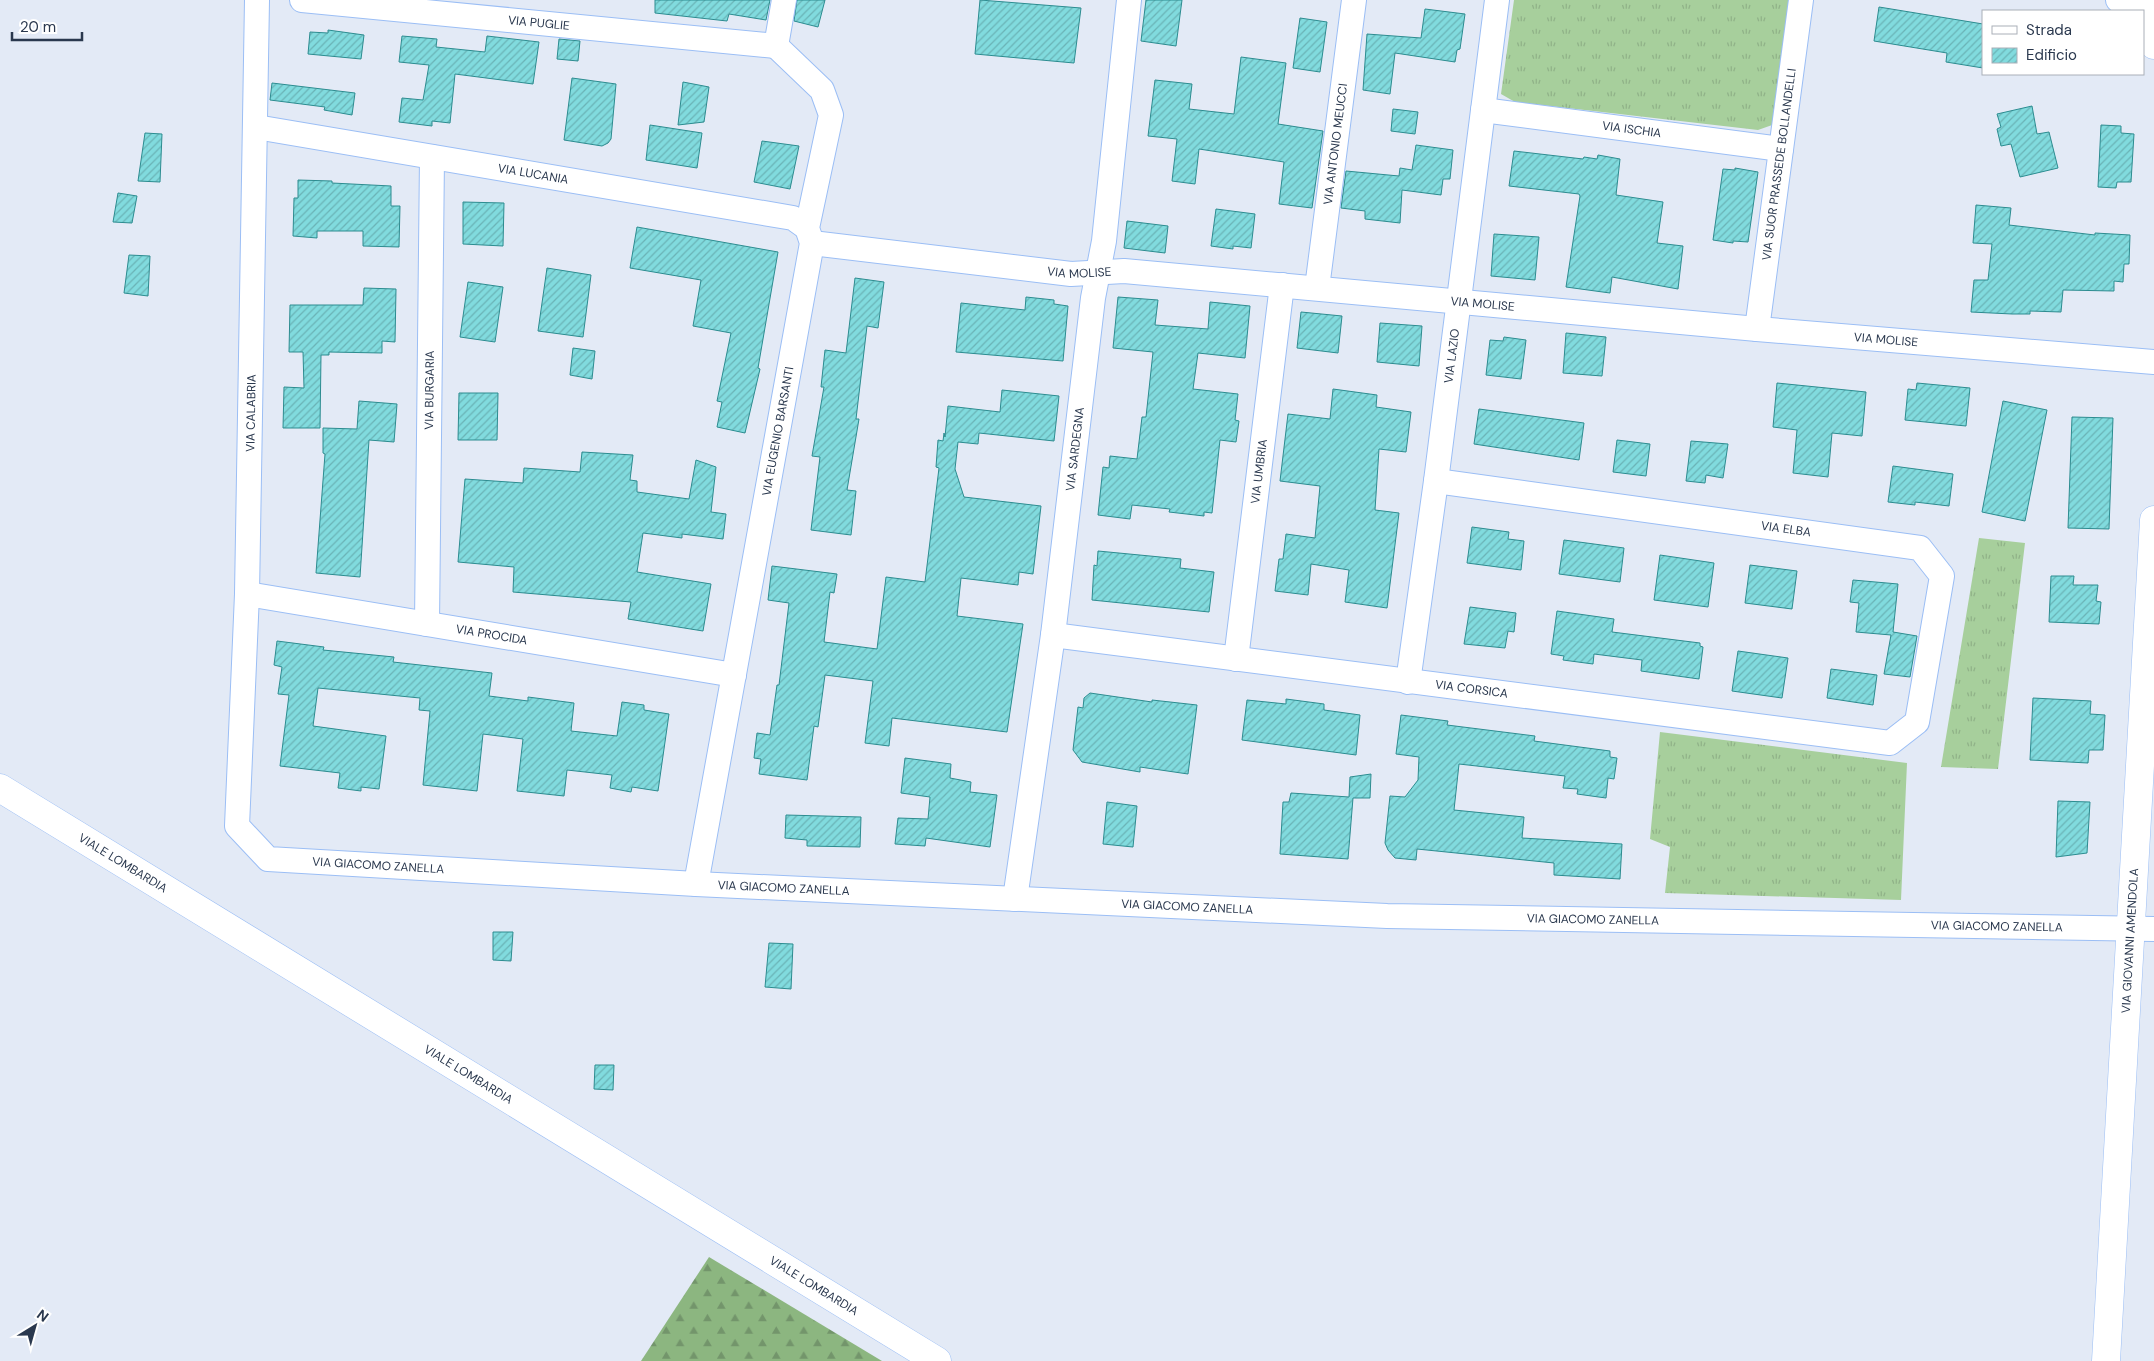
<svg xmlns="http://www.w3.org/2000/svg" width="2154" height="1361" font-family="'DM Sans',sans-serif">
<defs>
<pattern id="grass-tufts" width="24" height="20" patternUnits="userSpaceOnUse" patternTransform="scale(1.25)"><rect width="24" height="20" fill="#a7cf9c"/><path d="M3 7l-1-3M5 7V3M7 7l1-3M15 17l-1-3M17 17v-4M19 17l1-3" fill="none" stroke="#90b288"/></pattern>
<pattern id="forest-firs" width="22" height="20" patternUnits="userSpaceOnUse" patternTransform="scale(1.25)"><rect width="22" height="20" fill="#8cb680"/><path d="M5 1l3.5 6h-7zM16 11l3.5 6h-7z" fill="#73956b"/></pattern>
<pattern id="building-hatch" width="6" height="6" patternUnits="userSpaceOnUse" patternTransform="scale(1.25)"><rect width="6" height="6" fill="#81dbde"/><path d="M-1 1l2-2M0 6l6-6M5 7l2-2" fill="none" stroke="#6ab3b6"/></pattern>
</defs>
<rect width="100%" height="100%" fill="#e3eaf6"/>
<path fill="url(#grass-tufts)" d="M 1514,0 L 1791,0 L 1775,124 L 1758,130 L 1515,102 L 1501,94 Z
M 1979,538 L 2025,543 L 1998,769 L 1941,767 Z
M 1660,732 L 1907,763 L 1901,900 L 1665,893 L 1670,847 L 1650,839 Z"/>
<path fill="url(#forest-firs)" d="M 709,1257 L 882,1361 L 641,1361 Z"/>
<path fill="url(#building-hatch)" stroke="#2c8c90" d="M 655,0 L 770,0 L 766,20 L 729,14 L 727,21 L 655,13 Z
M 797,0 L 825,0 L 818,27 L 794,21 Z
M 980,0 L 1081,8 L 1074,63 L 975,54 Z
M 1146,0 L 1182,0 L 1176,46 L 1141,41 Z
M 1879,7 L 1983,24 L 1983,68 L 1946,62 L 1947,53 L 1874,41 Z
M 1425,9 L 1465,14 L 1460,49 L 1457,50 L 1455,62 L 1395,53 L 1390,94 L 1363,90 L 1367,34 L 1421,38 Z
M 1300,18 L 1327,22 L 1320,72 L 1293,68 Z
M 328,30 L 364,35 L 361,59 L 308,54 L 310,32 L 328,33 Z
M 402,36 L 437,39 L 436,47 L 485,52 L 487,36 L 539,42 L 533,84 L 455,74 L 450,123 L 432,121 L 432,126 L 399,122 L 402,98 L 423,100 L 429,65 L 399,62 Z
M 559,39 L 580,41 L 578,61 L 557,59 Z
M 1241,57 L 1286,63 L 1278,124 L 1323,131 L 1312,208 L 1279,204 L 1284,162 L 1199,149 L 1195,184 L 1172,181 L 1177,139 L 1148,136 L 1155,80 L 1192,84 L 1189,109 L 1234,114 Z
M 572,78 L 616,84 L 611,139 L 608,143 L 602,146 L 564,140 Z
M 683,82 L 709,87 L 704,122 L 678,125 Z
M 272,83 L 355,93 L 352,115 L 324,110 L 325,107 L 270,100 Z
M 2032,106 L 2037,134 L 2049,132 L 2058,168 L 2020,177 L 2011,144 L 2001,146 L 1997,129 L 2001,127 L 1997,114 Z
M 1393,109 L 1418,112 L 1415,134 L 1391,131 Z
M 650,125 L 702,133 L 697,168 L 646,160 Z
M 2101,125 L 2121,126 L 2121,133 L 2134,134 L 2131,182 L 2117,182 L 2116,188 L 2098,187 Z
M 145,133 L 162,134 L 160,182 L 138,181 Z
M 762,141 L 799,146 L 790,189 L 754,182 Z
M 1416,145 L 1453,150 L 1450,179 L 1443,179 L 1441,195 L 1402,190 L 1400,223 L 1365,219 L 1365,211 L 1341,208 L 1346,171 L 1399,176 L 1400,168 L 1412,170 Z
M 1514,151 L 1583,159 L 1584,157 L 1597,159 L 1598,155 L 1620,159 L 1616,195 L 1663,202 L 1657,243 L 1683,246 L 1678,289 L 1612,277 L 1610,293 L 1566,287 L 1580,196 L 1579,194 L 1509,186 Z
M 1735,168 L 1758,172 L 1748,242 L 1733,241 L 1733,243 L 1713,240 L 1723,169 L 1735,170 Z
M 298,180 L 332,181 L 332,183 L 391,186 L 391,206 L 400,206 L 399,247 L 363,246 L 363,231 L 317,231 L 317,238 L 293,236 L 294,198 L 298,198 Z
M 118,193 L 137,196 L 132,223 L 113,222 Z
M 463,202 L 504,203 L 503,246 L 463,244 Z
M 1976,205 L 2011,208 L 2009,225 L 2095,235 L 2095,233 L 2130,235 L 2129,264 L 2124,264 L 2123,282 L 2114,281 L 2114,291 L 2063,290 L 2061,312 L 2030,311 L 2030,314 L 2012,314 L 1971,312 L 1974,280 L 1988,280 L 1992,244 L 1973,243 Z
M 1216,209 L 1255,214 L 1251,248 L 1233,246 L 1233,249 L 1211,246 Z
M 1127,221 L 1168,226 L 1165,253 L 1124,248 Z
M 637,227 L 778,252 L 758,368 L 760,369 L 745,433 L 717,427 L 722,402 L 717,401 L 731,333 L 693,326 L 701,280 L 630,268 Z
M 1494,234 L 1539,237 L 1535,280 L 1491,276 Z
M 129,255 L 150,256 L 148,296 L 124,293 Z
M 547,268 L 591,275 L 583,337 L 538,331 Z
M 855,278 L 884,282 L 878,328 L 867,326 L 856,419 L 859,419 L 847,490 L 856,491 L 851,535 L 811,530 L 820,457 L 812,456 L 824,387 L 821,387 L 825,350 L 846,353 Z
M 468,282 L 503,287 L 495,342 L 460,337 Z
M 364,288 L 396,289 L 395,342 L 382,341 L 382,353 L 329,352 L 329,355 L 321,355 L 320,428 L 283,428 L 284,387 L 304,388 L 303,352 L 289,352 L 290,305 L 363,305 Z
M 1026,297 L 1054,300 L 1054,304 L 1068,306 L 1063,361 L 956,352 L 961,303 L 1025,310 Z
M 1118,297 L 1158,300 L 1155,325 L 1208,329 L 1210,302 L 1250,306 L 1245,358 L 1198,353 L 1193,389 L 1238,394 L 1235,420 L 1239,421 L 1236,442 L 1220,440 L 1212,513 L 1204,512 L 1204,516 L 1169,512 L 1170,509 L 1132,505 L 1130,519 L 1098,515 L 1103,467 L 1109,468 L 1110,456 L 1137,459 L 1142,417 L 1146,417 L 1153,352 L 1113,348 Z
M 1301,312 L 1342,316 L 1338,353 L 1297,348 Z
M 1380,323 L 1422,326 L 1419,366 L 1377,362 Z
M 1566,333 L 1606,337 L 1602,376 L 1563,373 Z
M 1504,337 L 1526,340 L 1521,379 L 1486,375 L 1490,340 L 1503,341 Z
M 573,348 L 595,351 L 592,379 L 570,375 Z
M 1777,383 L 1866,392 L 1862,436 L 1832,433 L 1828,477 L 1793,473 L 1797,430 L 1773,427 Z
M 1917,383 L 1970,388 L 1966,426 L 1905,420 L 1908,389 L 1916,390 Z
M 1333,389 L 1377,395 L 1376,407 L 1411,412 L 1406,452 L 1379,449 L 1375,510 L 1399,513 L 1387,608 L 1345,602 L 1349,570 L 1311,564 L 1308,595 L 1275,591 L 1279,559 L 1283,559 L 1286,534 L 1315,538 L 1320,486 L 1280,481 L 1288,414 L 1330,419 Z
M 1002,390 L 1059,396 L 1054,441 L 979,433 L 978,444 L 958,442 L 955,469 L 964,497 L 1041,506 L 1033,574 L 1019,572 L 1018,585 L 961,578 L 957,616 L 1023,624 L 1007,732 L 892,718 L 889,746 L 865,743 L 873,681 L 825,675 L 818,727 L 814,726 L 807,780 L 759,774 L 761,759 L 754,758 L 757,733 L 770,735 L 777,685 L 779,685 L 789,603 L 768,600 L 772,566 L 837,574 L 834,593 L 830,592 L 824,642 L 877,649 L 886,577 L 925,582 L 939,468 L 936,467 L 938,440 L 943,441 L 944,433 L 945,437 L 948,406 L 1000,412 Z
M 459,393 L 498,393 L 497,440 L 458,440 Z
M 359,401 L 397,404 L 394,442 L 369,440 L 360,577 L 316,573 L 325,454 L 323,453 L 323,428 L 357,429 Z
M 2003,401 L 2047,410 L 2025,521 L 1982,512 Z
M 1479,409 L 1584,423 L 1579,460 L 1474,444 Z
M 2072,417 L 2113,418 L 2109,529 L 2068,528 Z
M 1617,440 L 1650,444 L 1646,476 L 1613,472 Z
M 1691,441 L 1728,444 L 1723,478 L 1706,475 L 1705,483 L 1686,481 Z
M 582,452 L 633,455 L 630,480 L 637,481 L 637,492 L 689,499 L 696,460 L 716,467 L 711,512 L 726,514 L 723,539 L 682,534 L 682,538 L 643,533 L 637,572 L 711,584 L 703,631 L 628,619 L 631,602 L 513,592 L 514,567 L 458,562 L 465,479 L 523,483 L 524,468 L 580,472 Z
M 1893,466 L 1953,474 L 1949,506 L 1915,502 L 1915,505 L 1888,502 Z
M 1472,527 L 1509,532 L 1508,539 L 1524,541 L 1521,570 L 1467,563 Z
M 1564,540 L 1624,548 L 1620,582 L 1559,574 Z
M 1098,551 L 1181,559 L 1180,568 L 1214,572 L 1209,612 L 1092,600 L 1094,565 L 1097,566 Z
M 1660,555 L 1714,563 L 1708,607 L 1654,600 Z
M 1750,565 L 1797,571 L 1792,609 L 1745,603 Z
M 2051,576 L 2074,576 L 2073,585 L 2098,585 L 2096,601 L 2101,602 L 2099,624 L 2049,622 Z
M 1853,580 L 1898,584 L 1893,632 L 1917,636 L 1910,677 L 1884,674 L 1891,635 L 1856,632 L 1859,603 L 1850,602 Z
M 1470,607 L 1516,613 L 1514,632 L 1508,631 L 1505,648 L 1464,644 Z
M 1557,611 L 1614,619 L 1612,632 L 1700,643 L 1700,646 L 1703,647 L 1699,679 L 1641,671 L 1642,660 L 1594,654 L 1593,664 L 1563,660 L 1564,656 L 1551,654 Z
M 277,641 L 324,647 L 323,650 L 394,657 L 393,662 L 492,673 L 489,696 L 528,701 L 528,697 L 574,703 L 571,731 L 617,736 L 622,702 L 644,705 L 644,710 L 669,714 L 658,791 L 632,787 L 631,792 L 610,788 L 612,775 L 567,770 L 564,796 L 517,791 L 523,739 L 483,734 L 477,791 L 423,785 L 430,711 L 419,710 L 420,698 L 318,688 L 313,726 L 386,736 L 379,789 L 361,787 L 361,791 L 338,788 L 340,773 L 280,766 L 289,695 L 278,694 L 282,667 L 274,665 Z
M 1738,651 L 1788,658 L 1782,698 L 1732,691 Z
M 1831,669 L 1877,675 L 1873,705 L 1827,698 Z
M 1090,693 L 1152,702 L 1152,700 L 1197,705 L 1188,774 L 1140,767 L 1140,772 L 1082,762 L 1073,750 L 1078,707 L 1083,708 L 1084,698 Z
M 2033,698 L 2091,701 L 2090,714 L 2105,715 L 2103,750 L 2089,750 L 2088,763 L 2030,760 Z
M 1286,699 L 1324,704 L 1324,710 L 1360,715 L 1356,755 L 1242,740 L 1247,700 L 1286,704 Z
M 1401,715 L 1448,721 L 1447,725 L 1535,736 L 1534,741 L 1610,751 L 1610,757 L 1617,758 L 1614,779 L 1608,778 L 1606,798 L 1577,794 L 1578,789 L 1563,788 L 1565,776 L 1459,764 L 1454,810 L 1524,817 L 1522,838 L 1622,844 L 1620,879 L 1554,875 L 1554,863 L 1417,849 L 1416,860 L 1395,858 L 1388,850 L 1385,843 L 1390,796 L 1405,797 L 1418,780 L 1419,757 L 1396,754 Z
M 905,758 L 951,764 L 950,778 L 971,782 L 970,792 L 997,795 L 990,847 L 926,838 L 925,846 L 895,844 L 898,818 L 928,819 L 930,797 L 901,793 Z
M 1371,774 L 1370,798 L 1353,798 L 1348,859 L 1280,854 L 1283,802 L 1289,802 L 1291,793 L 1349,797 L 1350,777 Z
M 2058,801 L 2090,802 L 2087,853 L 2056,857 Z
M 1107,802 L 1137,806 L 1133,847 L 1103,844 Z
M 786,815 L 861,817 L 860,847 L 807,846 L 807,840 L 785,838 Z
M 493,932 L 513,932 L 511,961 L 493,960 Z
M 769,943 L 793,944 L 791,989 L 765,987 Z
M 595,1065 L 614,1065 L 613,1090 L 594,1089 Z"/>
<g fill="none" stroke-linecap="round" stroke-linejoin="round">
<g stroke="#9bbef5" stroke-width="26">
<g id="minor">
<path id="s1" d="M 257,0 L 247,594 L 237,826 L 268,859 L 696,884 L 1387,916 L 2154,929"/>
<path id="s2" d="M 302,0 L 776,46"/>
<path d="M 2118,0 L 2143,4"/>
<path d="M 776,46 L 784,0"/>
<path id="s3" d="M 1483,110 L 1781,149"/>
<path id="s4" d="M 256,127 L 793,218 L 807,228"/>
<path id="s5" d="M 812,243 L 1071,274 L 1124,271 L 1757,329 L 2154,362"/>
<path id="s6" d="M 1317,288 L 1354,0"/>
<path id="s7" d="M 1757,329 L 1801,0"/>
<path id="s8" d="M 247,594 L 734,675"/>
<path id="s9" d="M 427,624 L 432,157"/>
<path id="s10" d="M 1053,635 L 1890,743 L 1917,722 L 1942,576 L 1920,548 L 1436,481"/>
<path id="s11" d="M 1236,659 L 1282,285"/>
<path id="s12" d="M 1408,682 L 1436,481 L 1497,0"/>
<path id="s13" d="M 696,884 L 812,243 L 807,228 L 831,115 L 822,90 L 776,46"/>
<path id="s14" d="M 1015,899 L 1053,635 L 1093,298 L 1104,241 L 1129,0"/>
</g>
</g>
<g stroke="#9bbef5" stroke-width="29">
<g id="tertiary">
<path d="M 2142,11 L 2144,0"/>
<path d="M 2143,25 L 2149,40 L 2154,45"/>
<path id="s15" d="M 2106,1361 L 2154,520"/>
</g>
</g>
<g stroke="#9bbef5" stroke-width="29">
<g id="secondary">
<path id="s16" d="M 0,788 L 937,1361"/>
</g>
</g>
<use href="#minor" stroke="#fff" stroke-width="24"/>
<use href="#tertiary" stroke="#fff" stroke-width="28"/>
<use href="#secondary" stroke="#fff" stroke-width="28"/>
</g>
<g text-anchor="middle" stroke-width="4" stroke-linejoin="round" paint-order="stroke">
<g font-size="12" fill="#2a384e" stroke="#fff">
<text dy="4" stroke="none"><textPath href="#s2" startOffset="238">VIA PUGLIE</textPath></text>
<text dy="4" stroke="none"><textPath href="#s3" startOffset="150">VIA ISCHIA</textPath></text>
<text dy="4" stroke="none"><textPath href="#s6" startOffset="145">VIA ANTONIO MEUCCI</textPath></text>
<text dy="4" stroke="none"><textPath href="#s7" startOffset="166">VIA SUOR PRASSEDE BOLLANDELLI</textPath></text>
<text dy="4" stroke="none"><textPath href="#s4" startOffset="281">VIA LUCANIA</textPath></text>
<text dy="4" stroke="none"><textPath href="#s5" startOffset="269">VIA MOLISE</textPath></text>
<text dy="4" stroke="none"><textPath href="#s5" startOffset="674">VIA MOLISE</textPath></text>
<text dy="4" stroke="none"><textPath href="#s5" startOffset="1079">VIA MOLISE</textPath></text>
<text dy="4" stroke="none"><textPath href="#s12" startOffset="329">VIA LAZIO</textPath></text>
<text dy="4" stroke="none"><textPath href="#s9" startOffset="234">VIA BURGARIA</textPath></text>
<text transform="translate(251 413) rotate(-89)" y="4">VIA CALABRIA</text>
<text dy="4" stroke="none"><textPath href="#s13" startOffset="460">VIA EUGENIO BARSANTI</textPath></text>
<text dy="4" stroke="none"><textPath href="#s14" startOffset="454">VIA SARDEGNA</textPath></text>
<text dy="4" stroke="none"><textPath href="#s11" startOffset="189">VIA UMBRIA</textPath></text>
<text transform="translate(1786 529) rotate(8)" y="4">VIA ELBA</text>
<text dy="4" stroke="none"><textPath href="#s8" startOffset="248">VIA PROCIDA</textPath></text>
<text dy="4" stroke="none"><textPath href="#s10" startOffset="422">VIA CORSICA</textPath></text>
<text dy="4" stroke="none"><textPath href="#s16" startOffset="144">VIALE LOMBARDIA</textPath></text>
<text dy="4" stroke="none"><textPath href="#s1" startOffset="982">VIA GIACOMO ZANELLA</textPath></text>
<text dy="4" stroke="none"><textPath href="#s1" startOffset="1388">VIA GIACOMO ZANELLA</textPath></text>
<text dy="4" stroke="none"><textPath href="#s1" startOffset="1792">VIA GIACOMO ZANELLA</textPath></text>
<text dy="4" stroke="none"><textPath href="#s1" startOffset="2198">VIA GIACOMO ZANELLA</textPath></text>
<text dy="4" stroke="none"><textPath href="#s1" startOffset="2602">VIA GIACOMO ZANELLA</textPath></text>
<text dy="4" stroke="none"><textPath href="#s15" startOffset="421">VIA GIOVANNI AMENDOLA</textPath></text>
<text dy="4" stroke="none"><textPath href="#s16" startOffset="549">VIALE LOMBARDIA</textPath></text>
<text dy="4" stroke="none"><textPath href="#s16" startOffset="954">VIALE LOMBARDIA</textPath></text>
</g>
</g>
<rect x="1982" y="10" width="162" height="65" fill="#ffffff" stroke="#aaafb8"/>
<rect x="1992" y="26" width="25" height="8" fill="#ffffff" stroke="#aaafb8"/>
<text x="2026" y="35" font-size="15" fill="#2a384e">Strada</text>
<rect x="1992" y="48" width="25" height="15" fill="url(#building-hatch)" stroke="#aaafb8"/>
<text x="2026" y="60" font-size="15" fill="#2a384e">Edificio</text>
<g transform="translate(35 1326) rotate(37)" stroke="#ffffff" stroke-width="4" paint-order="stroke">
<path d="M0-4L9 19L0 12L-9 19Z" fill="#2a384e"/>
<text y="-8" font-size="14" font-weight="bold" text-anchor="middle" fill="#2a384e">N</text>
</g>
<path d="M12 32v8h70v-8" fill="none" stroke="#2a384e" stroke-width="2.5"/>
<text x="20" y="32" font-size="15" fill="#2a384e" stroke="#ffffff" stroke-width="4" paint-order="stroke">20 m</text>
</svg>
